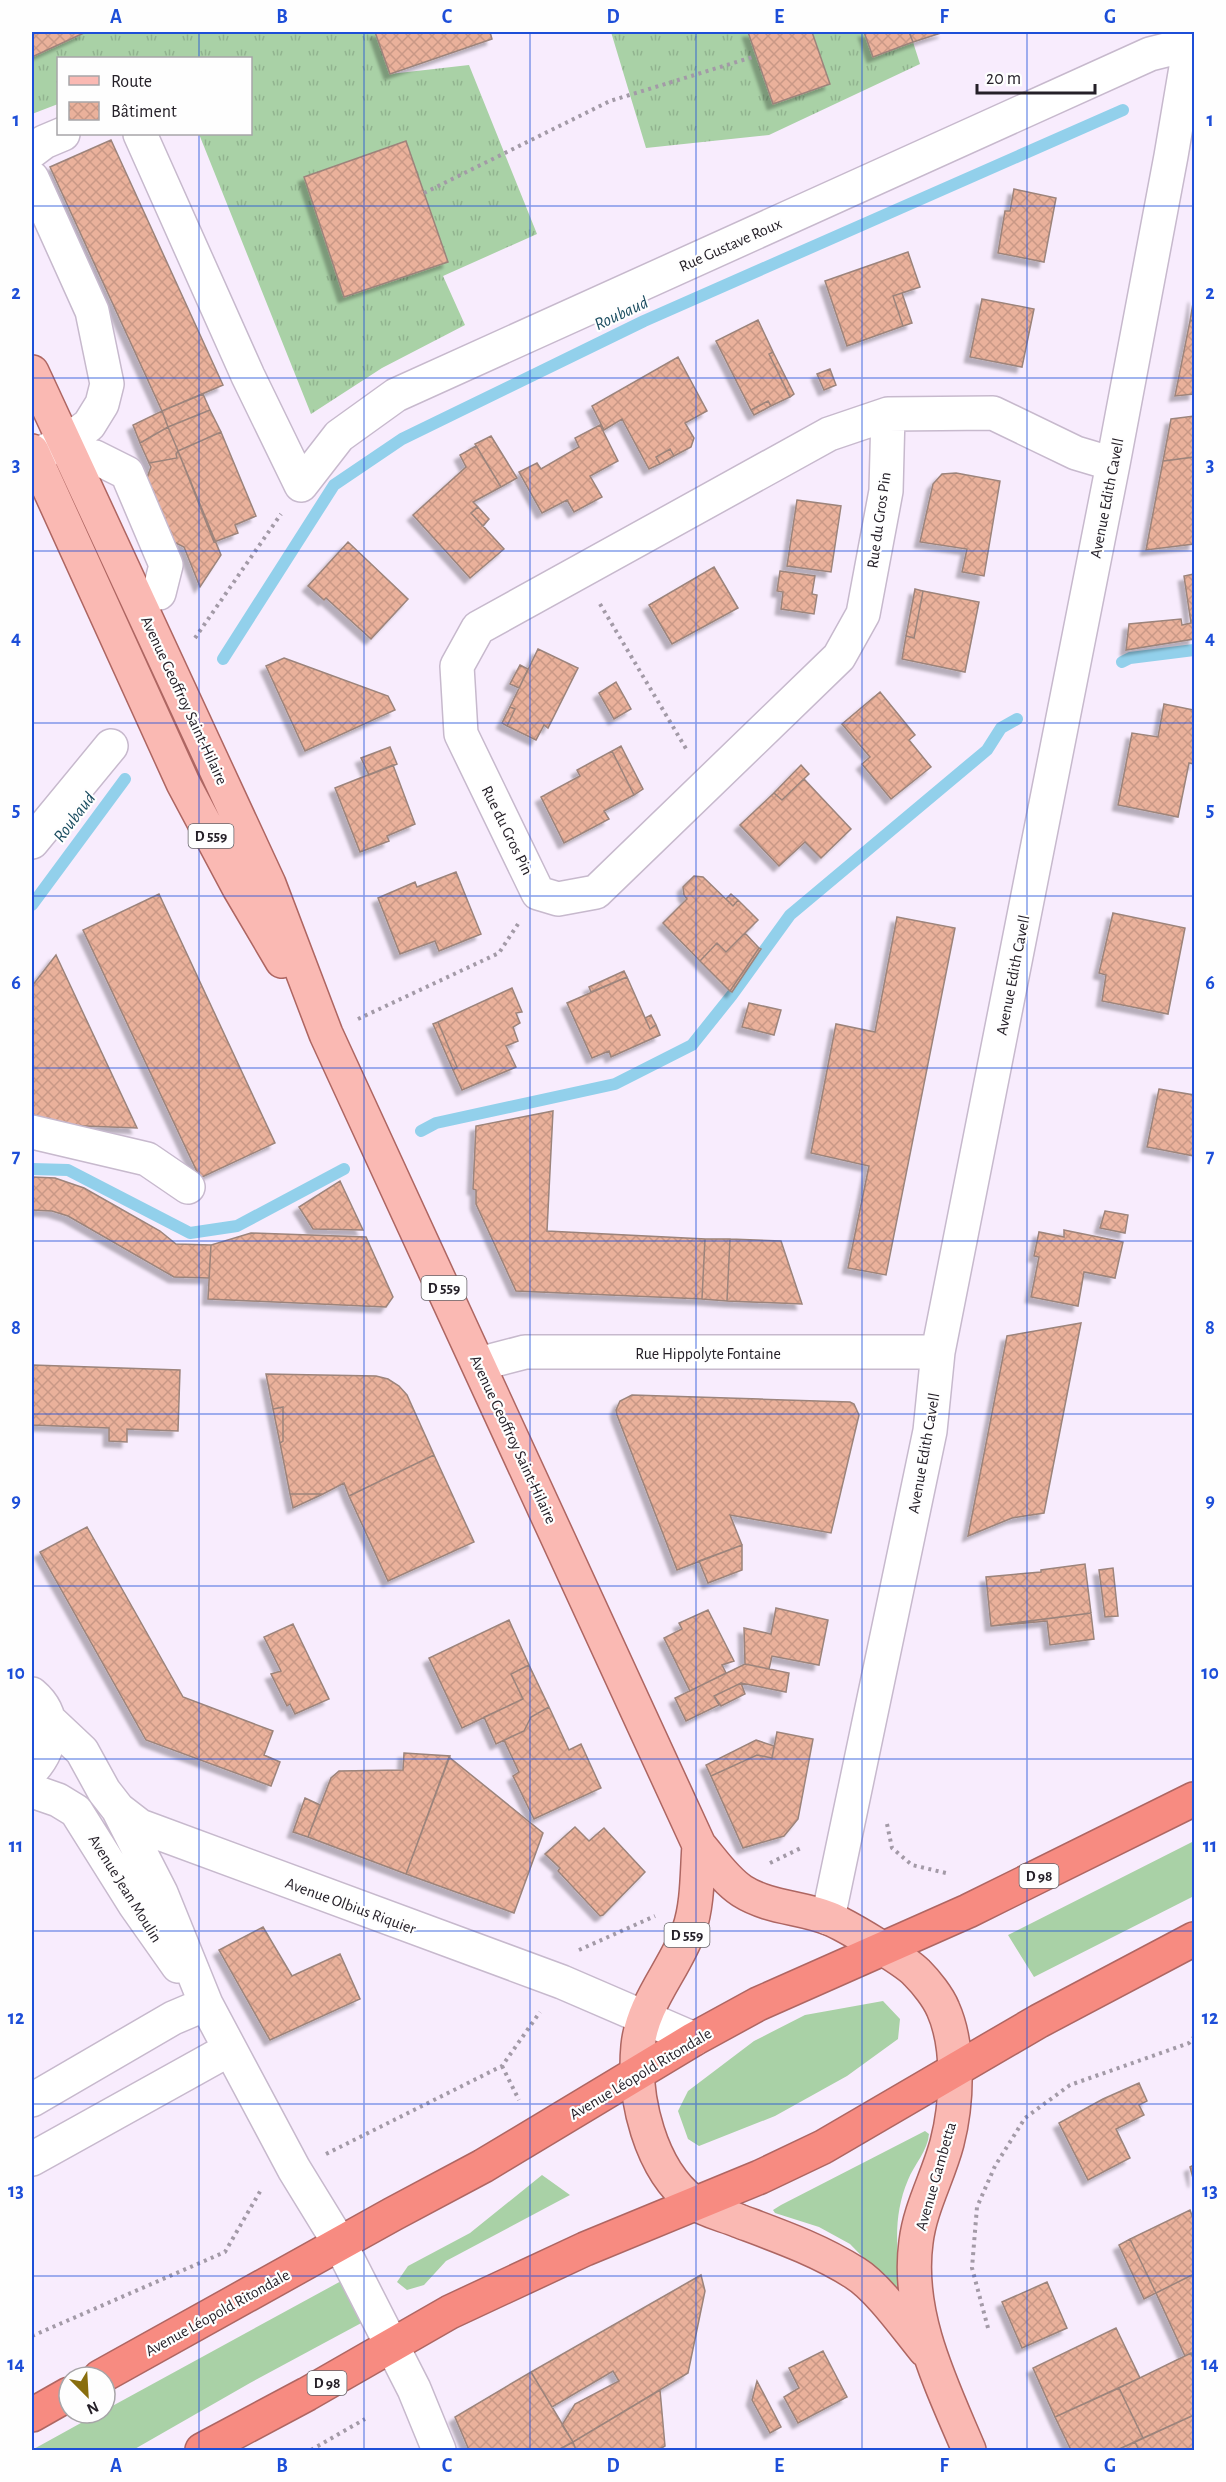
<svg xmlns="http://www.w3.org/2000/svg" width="1226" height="2482" font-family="'Alegreya Sans',sans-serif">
<defs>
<pattern id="grass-tufts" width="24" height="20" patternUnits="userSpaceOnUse" patternTransform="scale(1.5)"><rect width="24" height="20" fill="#a9d1a6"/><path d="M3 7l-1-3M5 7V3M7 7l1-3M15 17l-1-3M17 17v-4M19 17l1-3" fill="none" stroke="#91b38f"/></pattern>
<pattern id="building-cross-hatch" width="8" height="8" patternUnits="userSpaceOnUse" patternTransform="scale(1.5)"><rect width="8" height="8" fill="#eab19b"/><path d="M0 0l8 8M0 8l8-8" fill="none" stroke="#c99886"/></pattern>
<filter id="shadow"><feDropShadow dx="-5.5" dy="5.5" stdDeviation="1.5" flood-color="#0004"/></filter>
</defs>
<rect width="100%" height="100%" fill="#f8ecfd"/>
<path fill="url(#grass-tufts)" d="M 32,32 L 375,32 L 390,74 L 469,65 L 537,234 L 443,276 L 465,325 L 382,368 L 311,414 L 199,134 L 250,134 L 250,58 L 58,58 L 58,104 L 32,114 Z
M 611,32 L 864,32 L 873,56 L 913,42 L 920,64 L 769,135 L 646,148 Z"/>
<path fill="#a9d1a6" d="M 1194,1841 L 1194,1896 L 1034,1977 L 1008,1935 Z
M 883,2001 L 900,2019 L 898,2039 L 847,2076 L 775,2116 L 699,2146 L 688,2139 L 678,2111 L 688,2091 L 754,2041 L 805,2015 Z
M 925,2131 L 929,2134 C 928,2150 914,2165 908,2180 C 893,2215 896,2250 902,2286 L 899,2289 L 895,2290 L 850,2244 L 819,2227 L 775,2213 L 773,2210 L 781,2205 Z
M 542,2175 L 570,2195 L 446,2261 L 424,2285 L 407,2290 L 397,2282 L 408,2266 L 470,2233 Z
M 343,2280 L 365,2321 L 250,2383 L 133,2450 L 32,2450 L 99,2413 L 105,2413 L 105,2410 Z"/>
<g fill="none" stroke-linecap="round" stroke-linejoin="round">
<path stroke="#92d0eb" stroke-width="12" d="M 223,659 L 334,485 L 402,439 L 644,321 L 1123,110
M 1122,662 L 1130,658 L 1194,650
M 32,905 L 125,779
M 421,1131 L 436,1123 L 615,1084 L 692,1045 L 732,995 L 790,915 L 987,750 L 1001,728 L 1017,719
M 32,1169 L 68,1170 L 190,1233 L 237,1226 L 344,1169"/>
</g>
<path fill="url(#building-cross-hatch)" stroke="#9c847b" stroke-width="1.5" filter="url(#shadow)" d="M 32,32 L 86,32 L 32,57 Z
M 375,32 L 490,32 L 492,39 L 390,74 Z
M 748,32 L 812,32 L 830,84 L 773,104 Z
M 864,32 L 909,32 L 913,42 L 873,57 Z
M 909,32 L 944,32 L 913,42 Z
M 111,140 L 223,385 L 162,411 L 50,167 Z
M 406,141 L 448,262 L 344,297 L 304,177 Z
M 1014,189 L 1056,198 L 1044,262 L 998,253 L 1005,211 L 1010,211 Z
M 908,252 L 920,287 L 893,296 L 903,326 L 847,346 L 825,281 Z
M 902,293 L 912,323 L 903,326 L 893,296 Z
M 1194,297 L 1194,320 L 1190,321 Z
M 982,299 L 1034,309 L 1022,367 L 970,357 Z
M 758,320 L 773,352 L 769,354 L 790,397 L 771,406 L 768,401 L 751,410 L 716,341 Z
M 1194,320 L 1194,394 L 1175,396 L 1190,321 Z
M 773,352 L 794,394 L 790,397 L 769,354 Z
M 678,357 L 707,411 L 685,423 L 694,438 L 691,447 L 674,456 L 670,449 L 656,457 L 660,464 L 649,469 L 622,419 L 604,430 L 592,406 Z
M 830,369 L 836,385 L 824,390 L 817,374 Z
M 203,394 L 210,410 L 168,427 L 162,411 Z
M 768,401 L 771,406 L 754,415 L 751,410 Z
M 210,410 L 221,432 L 178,451 L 168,427 Z
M 162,411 L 168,427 L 140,443 L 133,425 Z
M 1194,416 L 1194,457 L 1163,461 L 1171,419 Z
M 600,425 L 618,461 L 590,476 L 602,497 L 574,512 L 567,500 L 542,513 L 519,472 L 537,463 L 541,469 L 579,447 L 575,438 Z
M 168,427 L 178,451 L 176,454 L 177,458 L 149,463 L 140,443 Z
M 221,432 L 256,516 L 235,525 L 238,533 L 214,542 L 178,451 Z
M 491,436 L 517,478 L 501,487 L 475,444 Z
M 476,446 L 501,487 L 473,502 L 478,507 L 471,513 L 504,549 L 470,578 L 413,515 L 466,467 L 460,455 Z
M 670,449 L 674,456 L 660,464 L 656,457 Z
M 178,451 L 221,555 L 200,587 L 184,547 L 160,535 L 142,491 L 151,467 L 149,463 L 177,458 L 176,454 Z
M 1194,457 L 1194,544 L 1146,550 L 1163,461 Z
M 956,473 L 1000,481 L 984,576 L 962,572 L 967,549 L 920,542 L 933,484 L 942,474 Z
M 797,500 L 841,506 L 831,572 L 787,566 Z
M 478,507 L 489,519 L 483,526 L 471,513 Z
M 348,542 L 408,599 L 371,639 L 326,598 L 324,600 L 308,586 Z
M 714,567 L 738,608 L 672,644 L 649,605 Z
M 780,571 L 815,576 L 812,594 L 817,595 L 814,614 L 781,609 L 783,592 L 777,591 Z
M 1194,574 L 1194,639 L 1126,650 L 1129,624 L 1181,619 L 1182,625 L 1191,623 L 1184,576 Z
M 915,589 L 923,591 L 914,638 L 906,636 Z
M 923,591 L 979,602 L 965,672 L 902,659 L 906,636 L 914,638 Z
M 538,649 L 578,668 L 548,728 L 544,725 L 536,740 L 507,726 L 515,709 L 510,707 Z
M 284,658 L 388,696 L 395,710 L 305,751 L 266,666 Z
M 520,665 L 528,669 L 519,688 L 510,684 Z
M 616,682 L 631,709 L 614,719 L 599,693 Z
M 880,692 L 915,735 L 909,740 L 931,767 L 891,799 L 862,764 L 870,757 L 842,724 Z
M 1164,704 L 1194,710 L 1194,764 L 1189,763 L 1178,817 L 1118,805 L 1132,733 L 1158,737 Z
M 510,707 L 515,709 L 507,726 L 502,723 Z
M 621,746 L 643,789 L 634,795 L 612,751 Z
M 390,747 L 397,764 L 369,775 L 361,758 Z
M 612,751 L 634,795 L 604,811 L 609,819 L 564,843 L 541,797 L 580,776 L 577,770 Z
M 393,765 L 415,824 L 387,836 L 389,841 L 360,852 L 335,788 Z
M 801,765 L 809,774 L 782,800 L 774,793 Z
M 804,779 L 851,829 L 821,858 L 805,842 L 779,866 L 740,825 L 774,793 L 782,800 Z
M 456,872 L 481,934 L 439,951 L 435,941 L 400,954 L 378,898 L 415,882 L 417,887 Z
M 694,876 L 703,877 L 733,906 L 738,900 L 758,920 L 726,952 L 717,943 L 700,961 L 663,923 L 687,899 L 684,895 L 683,887 Z
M 159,894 L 275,1143 L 200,1178 L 83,930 Z
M 731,894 L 738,900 L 733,906 L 726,899 Z
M 1113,913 L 1185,928 L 1168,1014 L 1102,1001 L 1106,975 L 1099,973 Z
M 897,917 L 955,928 L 886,1275 L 848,1268 L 869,1166 L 811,1153 L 836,1024 L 875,1032 Z
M 745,933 L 759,948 L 730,991 L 700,961 L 717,943 L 726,952 Z
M 759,948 L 761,949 L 732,992 L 730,991 Z
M 56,955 L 137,1128 L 32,1124 L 32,986 Z
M 624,971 L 627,977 L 591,992 L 589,987 Z
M 627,977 L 650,1029 L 656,1025 L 660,1035 L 611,1057 L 609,1051 L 592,1058 L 567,1003 Z
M 512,988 L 522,1012 L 516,1013 L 520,1023 L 513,1027 L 518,1041 L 506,1046 L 516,1067 L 462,1090 L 453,1070 L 457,1067 L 438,1022 Z
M 749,1003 L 781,1010 L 774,1035 L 742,1027 Z
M 651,1015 L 656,1025 L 650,1029 L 645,1018 Z
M 438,1022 L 457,1067 L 453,1070 L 433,1024 Z
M 1159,1089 L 1194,1095 L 1194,1156 L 1147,1147 Z
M 553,1111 L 547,1231 L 705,1239 L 702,1299 L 516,1291 L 476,1204 L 476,1190 L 473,1189 L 476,1126 Z
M 32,1177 L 55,1178 L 84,1188 L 160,1231 L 176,1244 L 211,1245 L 209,1278 L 174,1277 L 68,1216 L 52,1211 L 32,1210 Z
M 340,1181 L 363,1230 L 313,1229 L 299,1207 Z
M 1105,1211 L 1128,1215 L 1125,1233 L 1100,1228 Z
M 1064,1230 L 1123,1242 L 1115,1278 L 1084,1272 L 1078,1306 L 1031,1297 L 1039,1257 L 1034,1256 L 1039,1232 L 1064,1237 Z
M 251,1233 L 366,1237 L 393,1297 L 386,1307 L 208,1299 L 211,1245 Z
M 705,1239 L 730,1239 L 727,1301 L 702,1299 Z
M 730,1239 L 781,1241 L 802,1304 L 727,1301 Z
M 1081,1323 L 1044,1513 L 1012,1518 L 968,1536 L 1007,1336 Z
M 32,1365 L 180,1370 L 178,1431 L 127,1429 L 127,1442 L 109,1441 L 109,1428 L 32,1425 Z
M 266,1374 L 376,1376 L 388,1379 L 399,1386 L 407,1395 L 434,1455 L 349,1496 L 344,1483 L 323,1494 L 290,1494 L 280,1443 L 283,1441 L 283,1407 L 273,1409 Z
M 632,1395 L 850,1402 L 854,1404 L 859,1415 L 831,1533 L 730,1515 L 742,1545 L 677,1570 L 617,1415 L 616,1410 L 620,1401 Z
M 283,1407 L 283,1441 L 280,1443 L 273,1409 Z
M 434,1455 L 474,1542 L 388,1581 L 349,1496 Z
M 290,1494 L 323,1494 L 293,1508 Z
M 87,1527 L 183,1697 L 273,1731 L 264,1755 L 280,1762 L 271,1786 L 146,1740 L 40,1552 Z
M 742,1545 L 742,1570 L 708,1583 L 699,1561 Z
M 1085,1564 L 1091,1613 L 991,1626 L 986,1577 L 1041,1572 L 1041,1570 Z
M 1113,1568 L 1118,1616 L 1105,1617 L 1099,1570 Z
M 776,1608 L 828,1620 L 819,1665 L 772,1656 L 769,1669 L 745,1664 L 744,1628 L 771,1634 Z
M 708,1610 L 734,1661 L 722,1665 L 726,1673 L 690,1691 L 664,1638 L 682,1629 L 679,1623 Z
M 1091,1613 L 1094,1639 L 1050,1645 L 1047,1621 L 992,1626 Z
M 509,1620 L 529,1665 L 511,1674 L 523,1699 L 462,1728 L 429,1658 Z
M 293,1624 L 329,1699 L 295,1714 L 290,1704 L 287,1706 L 271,1674 L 281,1671 L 264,1637 Z
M 745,1664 L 789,1673 L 786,1692 L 741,1683 L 714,1696 L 719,1705 L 686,1721 L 675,1698 Z
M 529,1665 L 549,1707 L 531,1717 L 524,1731 L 496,1744 L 484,1717 L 523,1699 L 511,1674 Z
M 741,1683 L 745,1694 L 721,1706 L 714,1696 Z
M 549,1707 L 569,1750 L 581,1744 L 601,1788 L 534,1819 L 513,1776 L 519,1772 L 504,1740 L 524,1731 L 531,1717 Z
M 777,1732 L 813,1739 L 798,1819 L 784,1836 L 743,1848 L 711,1776 L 757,1755 L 772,1758 Z
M 756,1740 L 774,1746 L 772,1758 L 757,1755 L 711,1776 L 706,1765 Z
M 404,1753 L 450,1756 L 406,1874 L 308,1837 L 331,1778 L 339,1771 L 403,1770 Z
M 449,1757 L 543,1833 L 514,1913 L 406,1874 Z
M 305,1798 L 320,1805 L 308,1837 L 293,1832 Z
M 575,1827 L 589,1841 L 604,1828 L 645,1872 L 603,1915 L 600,1916 L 558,1871 L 560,1868 L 545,1854 Z
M 263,1927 L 292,1976 L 340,1954 L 360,1999 L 270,2040 L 219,1950 Z
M 1139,2083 L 1147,2101 L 1139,2105 L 1144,2115 L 1116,2129 L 1130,2158 L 1088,2180 L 1059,2123 L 1103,2099 Z
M 1194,2165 L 1194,2182 L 1190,2167 Z
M 1190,2210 L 1194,2221 L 1194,2274 L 1156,2293 L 1130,2239 Z
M 1130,2239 L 1156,2293 L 1144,2299 L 1119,2245 Z
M 1194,2274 L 1194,2360 L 1191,2353 L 1185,2356 L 1156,2293 Z
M 701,2275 L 705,2291 L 688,2373 L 573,2442 L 562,2425 L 575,2404 L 619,2381 L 613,2371 L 552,2407 L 531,2372 Z
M 1047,2282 L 1067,2328 L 1022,2348 L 1002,2302 Z
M 1116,2328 L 1140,2378 L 1055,2417 L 1033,2368 Z
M 823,2351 L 847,2397 L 798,2423 L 784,2397 L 799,2388 L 789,2368 Z
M 1191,2353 L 1194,2360 L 1194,2415 L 1143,2438 L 1119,2388 Z
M 531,2372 L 573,2442 L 558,2450 L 469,2450 L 455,2417 Z
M 757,2381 L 781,2427 L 770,2433 L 752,2400 Z
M 1119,2388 L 1143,2438 L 1117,2450 L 1071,2450 L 1055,2417 Z
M 660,2390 L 665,2446 L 658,2450 L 576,2450 L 573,2442 Z
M 1194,2415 L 1194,2450 L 1139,2450 L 1135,2442 Z
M 573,2442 L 576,2450 L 558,2450 Z
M 1135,2442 L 1139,2450 L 1117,2450 Z"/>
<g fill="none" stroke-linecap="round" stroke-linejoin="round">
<g stroke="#c7b9cd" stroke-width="36">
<path id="minor" d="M 140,134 L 248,376 L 301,485 L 339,436 L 396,395 L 1150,54 L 1170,49 L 1187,51
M 32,151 L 44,142 L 63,134
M 32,178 L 92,311 L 107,384 L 102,404 L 89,425 L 64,443 L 38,454
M 888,414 L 886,491 L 863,614 L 839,657 L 596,892 L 558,899 L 538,893 L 461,734 L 457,666 L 478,628 L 829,434 L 888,414 L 993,413 L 1076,453 L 1113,464
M 95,457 L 127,473 L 166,565 L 159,593
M 32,842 L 111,746
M 32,1132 L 147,1159 L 188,1187
M 479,1364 L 525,1352 L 938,1352
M 32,1694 C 58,1716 52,1748 32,1770
M 48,1719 L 82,1751 L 104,1791 L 118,1809 L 140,1826 L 562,1982 L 694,2039
M 32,1791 L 58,1800 L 76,1811 L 135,1905 L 178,1966
M 118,1809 L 161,1893 L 206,2004 L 294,2169 L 340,2244 L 414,2389 L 439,2450
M 828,1918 L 930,1431 L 938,1352 L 1113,464 L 1171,156 L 1192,32
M 32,2100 L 173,2018 L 206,2004
M 32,2159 L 230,2049"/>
</g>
<g stroke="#ae6662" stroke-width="36">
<path id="major" d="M 32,372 L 269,884 L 326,1034 L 699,1845 C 712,1860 725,1880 742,1891 C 769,1908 800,1907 828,1918 C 844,1924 906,1961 917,1973 C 926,1982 938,1997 943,2009 C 960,2047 957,2104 947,2143 C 938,2177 920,2208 916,2242 C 906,2315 942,2386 969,2450
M 32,451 L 183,783 L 239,888 L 282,961
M 699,1845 C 697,1872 698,1904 689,1930 C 675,1969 642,2003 638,2046 C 633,2098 650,2169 693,2202 C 705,2211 725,2215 739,2221 C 779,2236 819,2250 855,2273 C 878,2287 907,2328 925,2350"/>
</g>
<g stroke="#ae6662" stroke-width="36">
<path id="highway" d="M 100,2377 L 393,2214 L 483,2166 L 694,2039 L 758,2004 L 968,1911 L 1194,1799
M 32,2415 L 69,2394
M 202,2450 L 307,2394 L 450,2312 L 585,2249 L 760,2177 L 823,2147 L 1039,2021 L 1194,1939"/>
</g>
<path stroke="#a39aa7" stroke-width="4" stroke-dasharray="3 4.5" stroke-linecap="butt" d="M 424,193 L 610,101 L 756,56
M 600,604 L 688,752
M 195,638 L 281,514
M 358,1019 L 499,953 L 518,924
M 887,1824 L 892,1848 L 912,1865 L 950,1874
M 770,1863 L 803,1847
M 579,1950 L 655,1916
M 502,2066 L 519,2100
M 326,2154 L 502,2066 L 540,2012
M 988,2328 L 972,2268 L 977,2207 L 995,2166 L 1025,2118 L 1070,2085 L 1189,2043 L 1194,2037
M 32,2336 L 225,2252 L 262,2188
M 311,2450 L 365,2419"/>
<use href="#minor" stroke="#fff" stroke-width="33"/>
<use href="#major" stroke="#fab9b3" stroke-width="33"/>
<use href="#highway" stroke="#f78b81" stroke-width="33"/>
</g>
<path fill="none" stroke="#1d4ed8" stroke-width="1.5" stroke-opacity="0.55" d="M 199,32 L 199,58M 364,32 L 364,2450M 530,32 L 530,2450M 696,32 L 696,2450M 862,32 L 862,2450M 1027,32 L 1027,2450M 199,134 L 199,2450M 32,206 L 1194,206M 32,378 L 1194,378M 32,551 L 1194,551M 32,723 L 1194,723M 32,896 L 1194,896M 32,1068 L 1194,1068M 32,1241 L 1194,1241M 32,1414 L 1194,1414M 32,1586 L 1194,1586M 32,1759 L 1194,1759M 32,1931 L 1194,1931M 32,2104 L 1194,2104M 32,2276 L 1194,2276"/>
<g text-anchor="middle" stroke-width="4.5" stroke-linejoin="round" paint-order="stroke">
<g fill="#fefefe" stroke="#666368" stroke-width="1.5">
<rect x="188.5" y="824" width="45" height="24" rx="4.5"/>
<rect x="421.5" y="1276" width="45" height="24" rx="4.5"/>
<rect x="1019.5" y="1864" width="39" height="24" rx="4.5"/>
<rect x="664.5" y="1923" width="45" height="24" rx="4.5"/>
<rect x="307.5" y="2371" width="39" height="24" rx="4.5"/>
</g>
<g font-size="15" font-weight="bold" fill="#252028">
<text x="211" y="841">D 559</text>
<text x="444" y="1293">D 559</text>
<text x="1039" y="1881">D 98</text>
<text x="687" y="1940">D 559</text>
<text x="327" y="2388">D 98</text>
</g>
<g font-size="16" fill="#252028" stroke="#fefefe">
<text transform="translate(730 244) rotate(-24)" y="6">Rue Gustave Roux</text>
<text transform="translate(1106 498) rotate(-79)" y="6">Avenue Edith Cavell</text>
<text transform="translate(878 520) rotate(-82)" y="6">Rue du Gros Pin</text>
<text transform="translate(185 700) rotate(65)" y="6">Avenue Geoffroy Saint-Hilaire</text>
<text transform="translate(508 830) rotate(64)" y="6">Rue du Gros Pin</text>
<text transform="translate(1012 975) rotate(-79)" y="6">Avenue Edith Cavell</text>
<text x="708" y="1359">Rue Hippolyte Fontaine</text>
<text transform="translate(514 1439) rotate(65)" y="6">Avenue Geoffroy Saint-Hilaire</text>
<text transform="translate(923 1453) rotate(-80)" y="6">Avenue Edith Cavell</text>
<text transform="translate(126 1888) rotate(58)" y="6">Avenue Jean Moulin</text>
<text transform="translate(351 1905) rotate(20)" y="6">Avenue Olbius Riquier</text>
<text transform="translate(640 2073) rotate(-31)" y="6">Avenue Léopold Ritondale</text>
<text transform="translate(935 2176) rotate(-74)" y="6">Avenue Gambetta</text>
<text transform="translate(217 2312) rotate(-29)" y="6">Avenue Léopold Ritondale</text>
</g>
<g font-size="18" font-style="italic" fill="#1a4c60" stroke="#fefefe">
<text transform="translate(621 313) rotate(-25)" y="6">Roubaud</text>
<text transform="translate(74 817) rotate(-53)" y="6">Roubaud</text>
</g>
</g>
<rect width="1226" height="2482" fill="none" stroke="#fefefe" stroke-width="66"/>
<rect x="57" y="57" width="195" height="78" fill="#fefefe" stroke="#a7a5a8" stroke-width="1.5"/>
<rect x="69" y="76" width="30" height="9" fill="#fab9b3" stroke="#a7a5a8" stroke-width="1.5"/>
<text x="111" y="87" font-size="18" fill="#252028">Route</text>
<rect x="69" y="102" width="30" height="18" fill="url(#building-cross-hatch)" stroke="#a7a5a8" stroke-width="1.5"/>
<text x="111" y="117" font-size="18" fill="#252028">Bâtiment</text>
<g transform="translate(87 2395) rotate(156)"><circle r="28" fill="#fefefe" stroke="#a7a5a8" stroke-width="1.5"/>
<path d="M0-4.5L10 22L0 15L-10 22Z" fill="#896e0e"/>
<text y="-9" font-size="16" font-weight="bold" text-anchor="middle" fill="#252028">N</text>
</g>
<path d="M977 84v9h118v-9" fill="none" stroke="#252028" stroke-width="3"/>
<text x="986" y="84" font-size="18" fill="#252028" stroke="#fefefe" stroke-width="4.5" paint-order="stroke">20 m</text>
<rect x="33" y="33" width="1160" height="2416" fill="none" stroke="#1d4ed8" stroke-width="2"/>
<g font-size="20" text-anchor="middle" font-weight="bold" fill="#1d4ed8">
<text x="116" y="23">A</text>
<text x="282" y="23">B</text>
<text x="447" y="23">C</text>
<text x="613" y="23">D</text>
<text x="779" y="23">E</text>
<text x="944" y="23">F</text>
<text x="1110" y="23">G</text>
<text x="16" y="126">1</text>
<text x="1210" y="126">1</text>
<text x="16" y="299">2</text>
<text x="1210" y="299">2</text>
<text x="16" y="471">3</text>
<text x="1210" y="471">3</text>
<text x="16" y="644">4</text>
<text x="1210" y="644">4</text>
<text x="16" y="816">5</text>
<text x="1210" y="816">5</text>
<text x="16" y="989">6</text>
<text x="1210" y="989">6</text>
<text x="16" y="1162">7</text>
<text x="1210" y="1162">7</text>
<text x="16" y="1334">8</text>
<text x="1210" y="1334">8</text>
<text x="16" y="1507">9</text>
<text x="1210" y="1507">9</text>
<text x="16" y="1679">10</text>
<text x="1210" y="1679">10</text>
<text x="16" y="1852">11</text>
<text x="1210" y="1852">11</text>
<text x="16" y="2024">12</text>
<text x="1210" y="2024">12</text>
<text x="16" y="2197">13</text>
<text x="1210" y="2197">13</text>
<text x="16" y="2370">14</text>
<text x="1210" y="2370">14</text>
<text x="116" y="2472">A</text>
<text x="282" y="2472">B</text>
<text x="447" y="2472">C</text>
<text x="613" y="2472">D</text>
<text x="779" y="2472">E</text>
<text x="944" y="2472">F</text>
<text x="1110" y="2472">G</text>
</g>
</svg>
